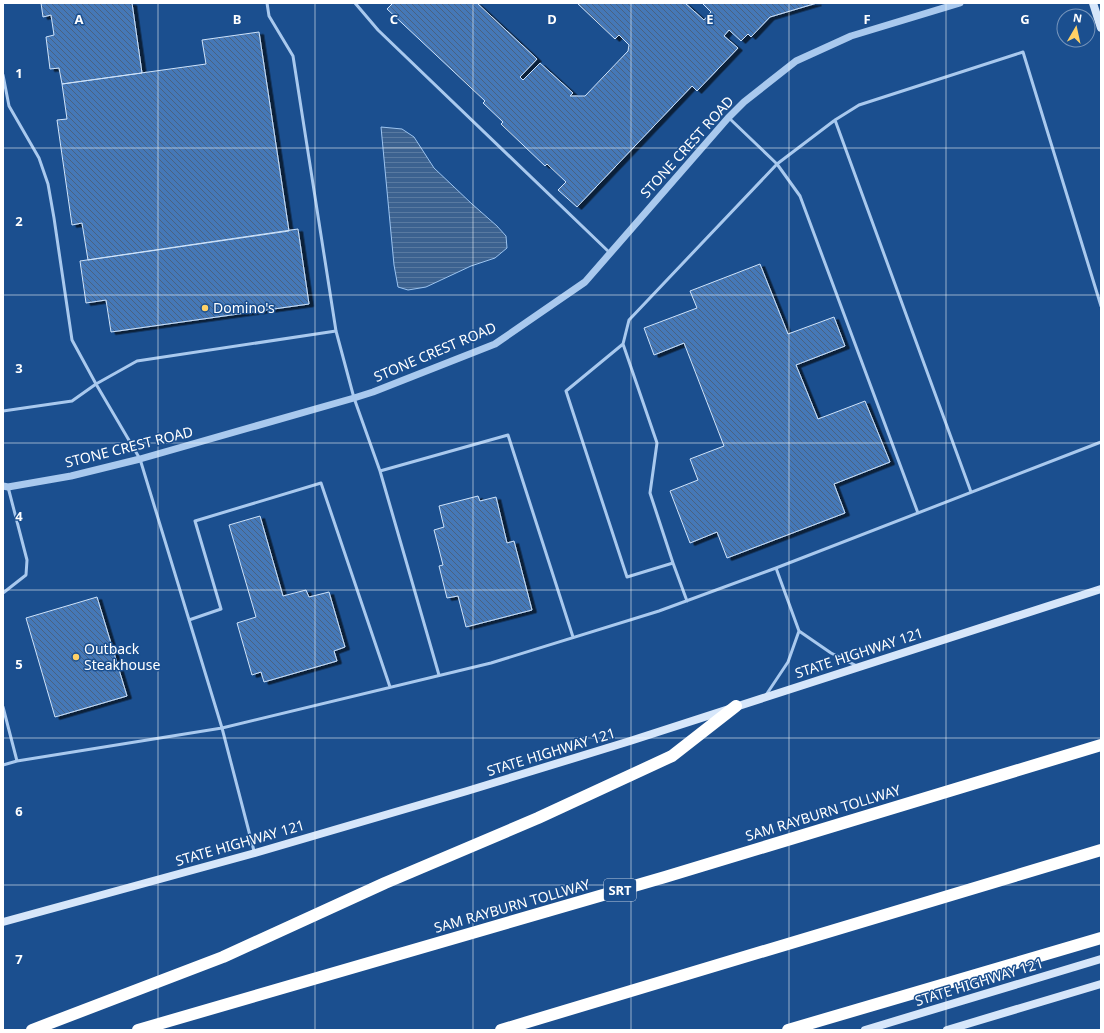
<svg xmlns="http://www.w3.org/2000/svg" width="1104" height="1033" font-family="'Noto Sans',sans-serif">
<defs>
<pattern id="water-rules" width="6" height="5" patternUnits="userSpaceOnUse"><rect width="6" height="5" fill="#3c6290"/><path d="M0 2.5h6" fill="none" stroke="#597aa1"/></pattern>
<pattern id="building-back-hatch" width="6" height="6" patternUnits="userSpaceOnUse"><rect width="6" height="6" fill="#4478b7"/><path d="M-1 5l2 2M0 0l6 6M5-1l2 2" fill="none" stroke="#486282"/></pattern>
<filter id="shadow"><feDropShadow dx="4.5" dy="2.5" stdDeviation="0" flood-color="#0009"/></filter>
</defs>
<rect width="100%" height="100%" fill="#1b4f8f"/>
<path fill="url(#water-rules)" stroke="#9cc4f0" d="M 381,127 L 402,129 L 414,137 L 434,168 L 472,204 L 497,226 L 506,236 L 507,248 L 495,258 L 471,266 L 426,287 L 408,290 L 398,287 L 394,265 Z"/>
<path fill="url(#building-back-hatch)" stroke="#cfe3fa" filter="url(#shadow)" d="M 41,3 L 132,3 L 142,73 L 62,84 L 59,68 L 50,69 L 46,37 L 54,35 L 51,15 L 43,17 Z
M 393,3 L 477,3 L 537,59 L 520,77 L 523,80 L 540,63 L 573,93 L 570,96 L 585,96 L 628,51 L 629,45 L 619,35 L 615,39 L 577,3 L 685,3 L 704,20 L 711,12 L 702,3 L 817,3 L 770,17 L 751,37 L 748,34 L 741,41 L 729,30 L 724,36 L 738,48 L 697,91 L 692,86 L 577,207 L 558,190 L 566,182 L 547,164 L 545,166 L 501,124 L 503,122 L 483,103 L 485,101 L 387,9 Z
M 259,32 L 289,231 L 88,260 L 82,223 L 72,225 L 57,120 L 67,119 L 62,84 L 206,64 L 202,40 Z
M 298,229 L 309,304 L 111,332 L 106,300 L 86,303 L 80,261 Z
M 760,264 L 788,334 L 834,317 L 845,346 L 796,365 L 818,419 L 865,401 L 890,462 L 834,484 L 845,513 L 727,558 L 717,532 L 690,543 L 670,491 L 698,480 L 690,459 L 724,446 L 684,343 L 654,355 L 644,328 L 697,308 L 690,291 Z
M 478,496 L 480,501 L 496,497 L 507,543 L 514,541 L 532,610 L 466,627 L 458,596 L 447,598 L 439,566 L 443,565 L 434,530 L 444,527 L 439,506 Z
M 260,516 L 283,596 L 306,590 L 309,597 L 329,592 L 345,647 L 334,651 L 337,661 L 264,682 L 261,672 L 252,675 L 237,623 L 256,617 L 229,525 Z
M 97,597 L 127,696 L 55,717 L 26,618 Z"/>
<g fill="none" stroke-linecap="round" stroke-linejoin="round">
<path stroke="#a9c9ee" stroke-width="3" d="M 267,3 L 269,16 L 293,56 L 336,331 L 354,398 L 380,471 L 439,675
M 355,3 L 378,30 L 609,252
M 3,75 L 9,106 L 39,158 L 48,184 L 54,218 L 72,340 L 96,384 L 72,401 L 3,411
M 729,118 L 777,164 L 800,196 L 918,513
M 835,120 L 971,492
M 623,344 L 657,443 L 650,493 L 673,563
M 380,471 L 508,435 L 573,637
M 776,568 L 799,631 L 831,653 L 857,666
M 3,593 L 26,575 L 27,560 L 8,487
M 687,601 L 673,563 L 627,577 L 566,391 L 623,344 L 629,320 L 777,164 L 835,120 L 859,105 L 1023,52 L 1101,306
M 189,620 L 221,609 L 195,521 L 321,483 L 390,687
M 766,695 L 788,662 L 799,631
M 3,707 L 17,761
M 3,765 L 17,761 L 222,728 L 491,663 L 659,611 L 776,568 L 1101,442
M 254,851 L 222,728 L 140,459 L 96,384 L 137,361 L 336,331"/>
<path stroke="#a9c9ee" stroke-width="7" d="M 3,486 L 8,487 L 71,476 L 140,459 L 354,398 L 373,392 L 495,344 L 585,282 L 728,118 L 744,102 L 796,61 L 851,36 L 960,3"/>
<path stroke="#d6e6fa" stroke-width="8" d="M 1093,3 L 1101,28
M 3,922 L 255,853 L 467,791 L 630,741 L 1101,589
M 865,1030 L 1101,959
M 947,1030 L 1101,984"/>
<path stroke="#fff" stroke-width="12" d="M 32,1030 L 223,957 L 385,883 L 538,818 L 672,756 L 736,706
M 138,1030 L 665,877 L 1101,745
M 501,1030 L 1101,850
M 788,1030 L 1101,938"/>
</g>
<path fill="none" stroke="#fff" stroke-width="1" stroke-opacity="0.55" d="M 158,3 L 158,1030M 315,3 L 315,1030M 473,3 L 473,1030M 631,3 L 631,1030M 789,3 L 789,1030M 946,3 L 946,1030M 3,148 L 1101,148M 3,295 L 1101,295M 3,443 L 1101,443M 3,590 L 1101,590M 3,738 L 1101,738M 3,885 L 1101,885"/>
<g fill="#ffd166" stroke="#1b4f8f" stroke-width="1.5">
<circle cx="205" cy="308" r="4"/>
<circle cx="76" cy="657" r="4"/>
</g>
<g text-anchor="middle" stroke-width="3" stroke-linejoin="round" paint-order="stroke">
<rect fill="#1b4f8f" stroke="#bbcadd" stroke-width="1" x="604" y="879" width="32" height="22" rx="3"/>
<g font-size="13" font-weight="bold" fill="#fff">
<text x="620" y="895">SRT</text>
</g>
<g font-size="14" fill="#fff" stroke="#1b4f8f">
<text transform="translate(687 147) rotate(-48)" y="5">STONE CREST ROAD</text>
<text transform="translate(435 352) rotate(-23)" y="5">STONE CREST ROAD</text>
<text transform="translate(129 447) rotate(-14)" y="5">STONE CREST ROAD</text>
<text transform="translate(859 653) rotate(-18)" y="5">STATE HIGHWAY 121</text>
<text transform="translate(551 752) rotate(-17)" y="5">STATE HIGHWAY 121</text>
<text transform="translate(823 813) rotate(-17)" y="5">SAM RAYBURN TOLLWAY</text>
<text transform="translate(240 843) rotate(-16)" y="5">STATE HIGHWAY 121</text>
<text transform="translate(512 906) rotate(-16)" y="5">SAM RAYBURN TOLLWAY</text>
<text transform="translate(979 982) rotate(-17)" y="5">STATE HIGHWAY 121</text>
</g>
<g font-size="14" fill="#fff" stroke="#1b4f8f" text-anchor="start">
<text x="213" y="313">Domino's</text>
<text x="84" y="654">Outback<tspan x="84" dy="16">Steakhouse</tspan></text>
</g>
</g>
<g font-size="13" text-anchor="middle" font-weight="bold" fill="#fff" stroke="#1b4f8f" stroke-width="3" stroke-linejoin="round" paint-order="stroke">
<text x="79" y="24">A</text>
<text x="237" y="24">B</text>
<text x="394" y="24">C</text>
<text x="552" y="24">D</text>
<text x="710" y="24">E</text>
<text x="867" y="24">F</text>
<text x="1025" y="24">G</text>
<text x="19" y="78">1</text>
<text x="19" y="226">2</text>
<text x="19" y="373">3</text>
<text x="19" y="521">4</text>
<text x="19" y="669">5</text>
<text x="19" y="816">6</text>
<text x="19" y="964">7</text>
</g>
<rect width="1104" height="1033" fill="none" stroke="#ffffff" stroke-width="8"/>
<g transform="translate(1076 28) rotate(9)"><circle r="19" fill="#1b4f8f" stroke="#7695bc"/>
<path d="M0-3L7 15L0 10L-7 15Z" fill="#ffd166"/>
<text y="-6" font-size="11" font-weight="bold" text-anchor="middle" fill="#ffffff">N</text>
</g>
</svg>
